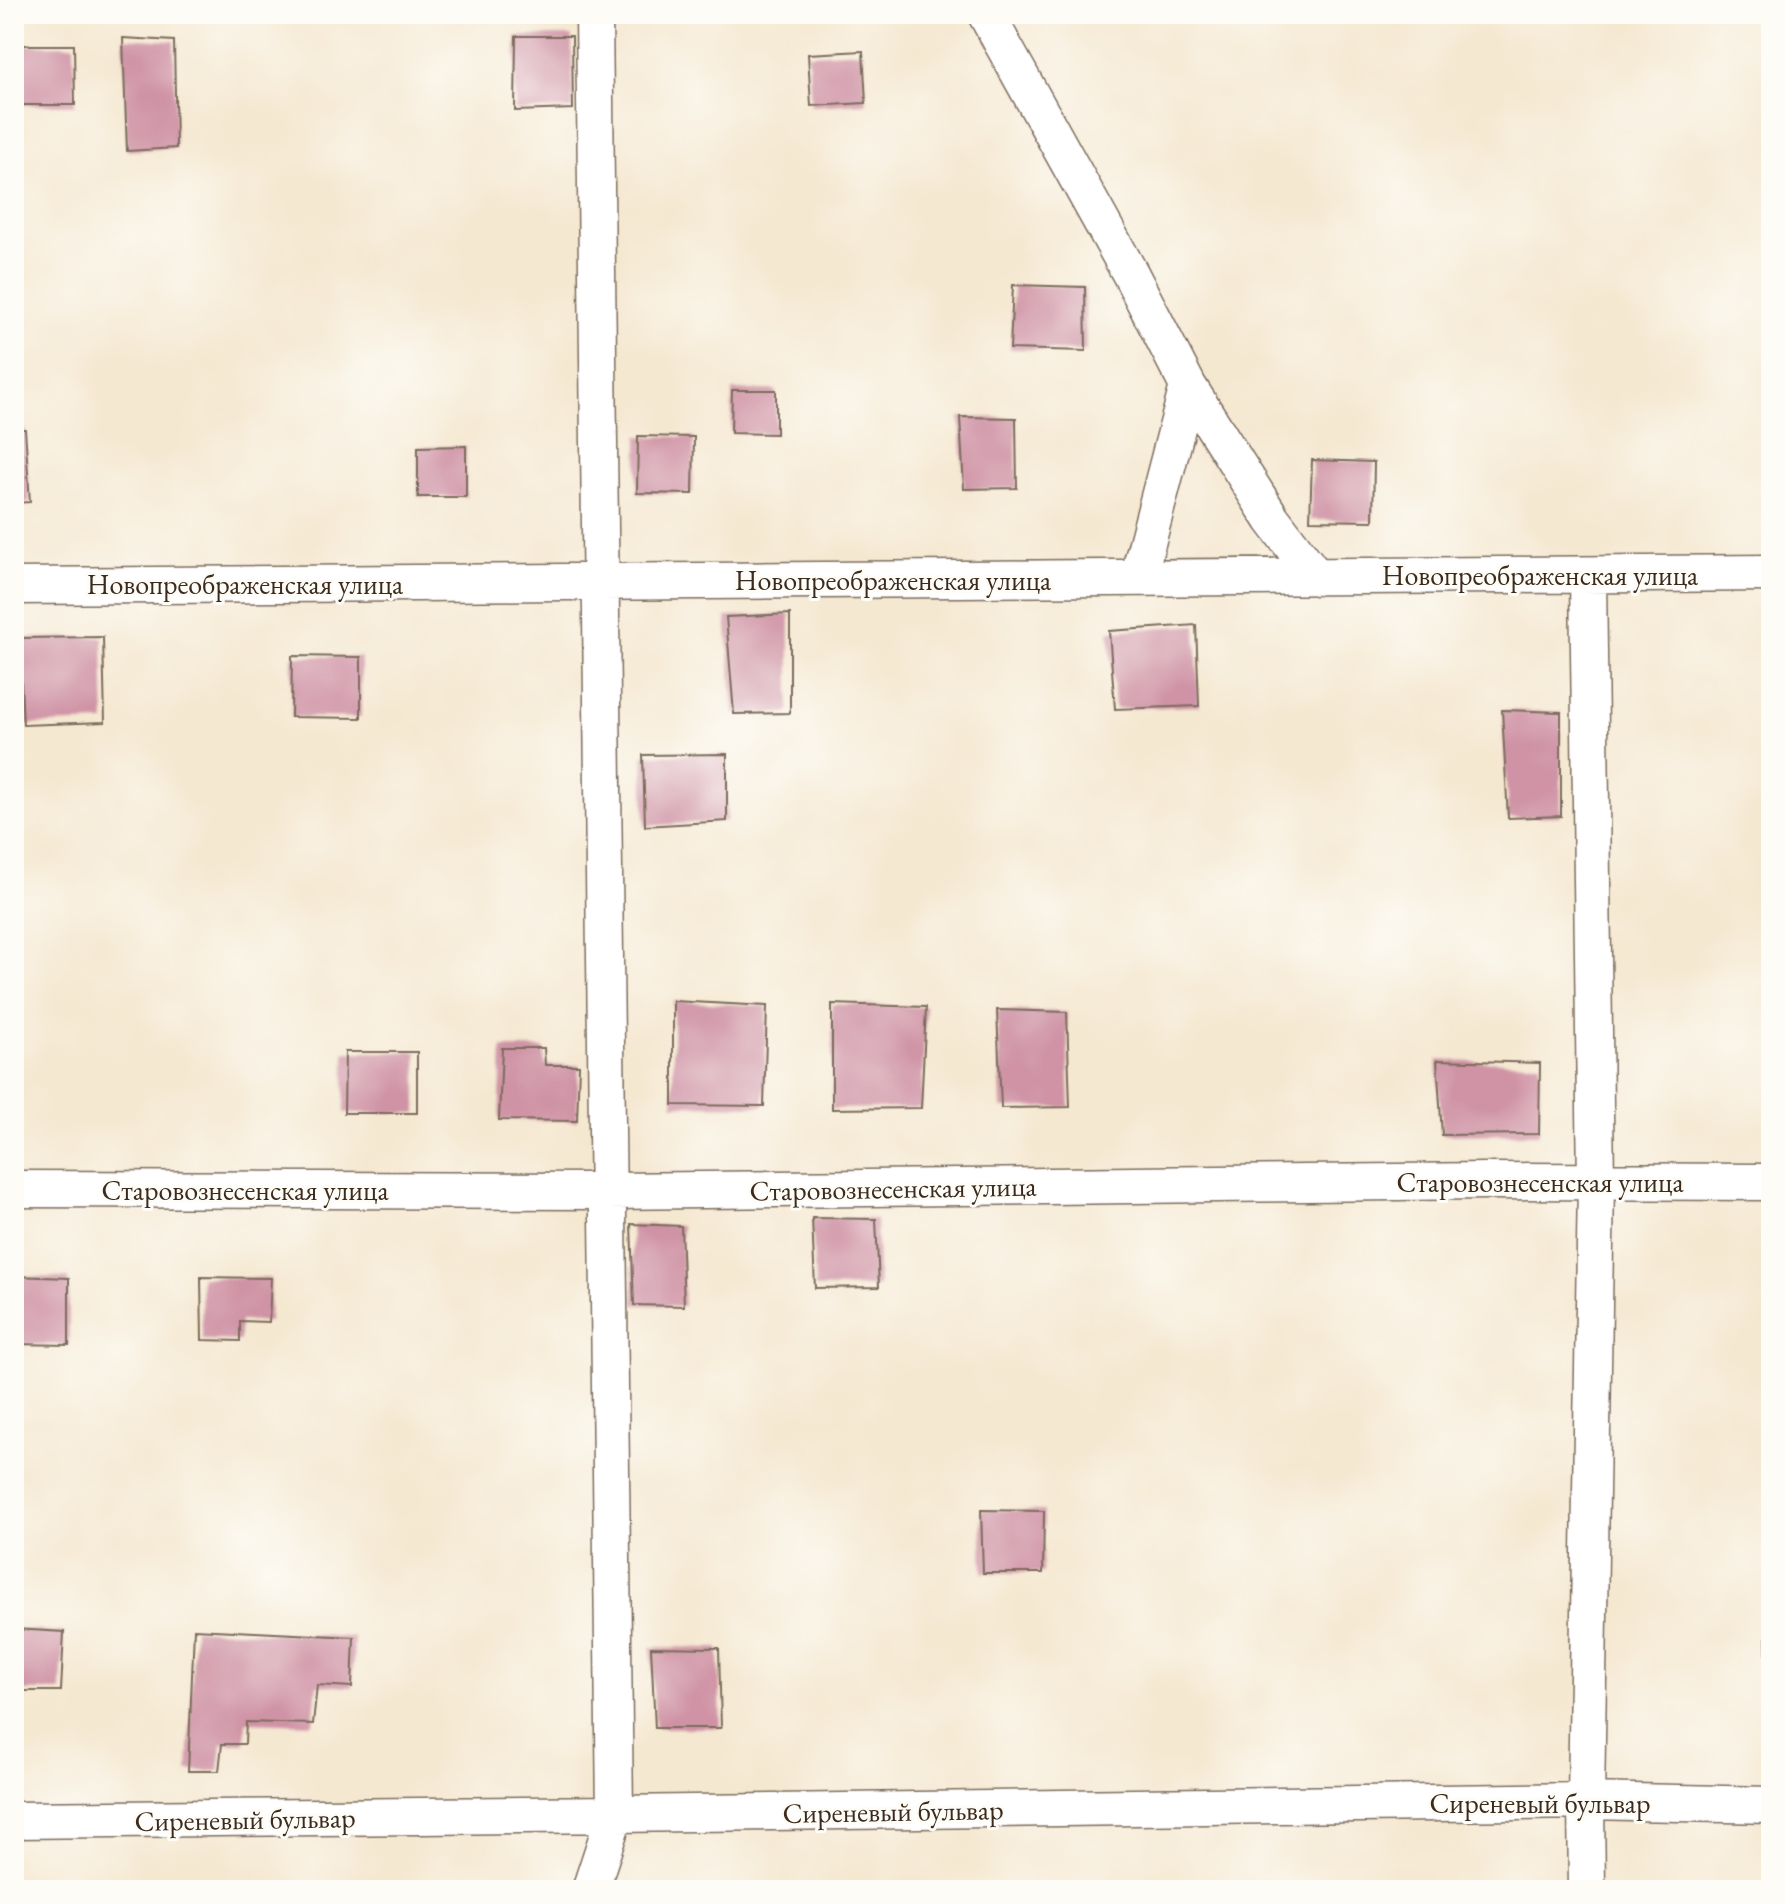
<svg xmlns="http://www.w3.org/2000/svg" width="1785" height="1904" font-family="'EB Garamond',serif">
<rect width="100%" height="100%" fill="#fdfcf7"/>
<filter id="ink" filterUnits="userSpaceOnUse"><feTurbulence type="fractalNoise" baseFrequency=".0125" numOctaves="2"/><feDisplacementMap in="SourceGraphic" scale="16" xChannelSelector="R" yChannelSelector="G"/><feConvolveMatrix kernelMatrix="1 2 1 2 8 2 1 2 1" color-interpolation-filters="sRGB"/></filter>
<filter id="wash" filterUnits="userSpaceOnUse"><feTurbulence type="fractalNoise" baseFrequency=".006" numOctaves="4" result="noise"/><feDisplacementMap in="SourceGraphic" scale="32" xChannelSelector="R" yChannelSelector="G"/><feGaussianBlur stdDeviation="1.8" result="paint"/><feColorMatrix in="noise" values="0 0 0 0 0 0 0 0 0 0 0 0 0 0 0 0 0 1.4 0 .05"/><feComposite in="paint" operator="in"/></filter>
<g filter="url(#wash)">
<rect width="100%" height="100%" fill="#f5e8d1"/>
<g id="blocks">
<path fill="#cf93a5" d="M 516,36 L 572,36 L 573,109 L 515,111 Z
M 123,38 L 174,41 L 176,148 L 127,151 Z
M 14,45 L 74,45 L 75,105 L 14,105 Z
M 863,51 L 866,103 L 811,106 L 808,54 Z
M 1013,285 L 1085,287 L 1086,351 L 1010,349 Z
M 732,390 L 776,390 L 776,434 L 731,433 Z
M 960,417 L 1016,418 L 1017,488 L 964,489 Z
M 14,429 L 25,429 L 30,502 L 14,503 Z
M 638,436 L 694,437 L 693,494 L 637,493 Z
M 466,446 L 466,497 L 418,497 L 418,447 Z
M 1312,460 L 1374,462 L 1373,521 L 1310,520 Z
M 790,614 L 790,713 L 734,714 L 726,617 Z
M 1196,625 L 1199,706 L 1115,709 L 1109,631 Z
M 103,637 L 105,722 L 23,725 L 19,638 Z
M 292,656 L 361,657 L 361,718 L 291,717 Z
M 1502,710 L 1561,712 L 1561,816 L 1508,818 Z
M 727,754 L 727,821 L 645,826 L 643,755 Z
M 673,1001 L 767,1006 L 764,1106 L 673,1105 Z
M 832,1004 L 926,1007 L 921,1108 L 832,1109 Z
M 997,1010 L 1067,1012 L 1070,1107 L 1001,1108 Z
M 502,1048 L 544,1048 L 545,1065 L 579,1065 L 577,1121 L 499,1120 Z
M 345,1052 L 417,1052 L 417,1113 L 344,1113 Z
M 1437,1060 L 1540,1063 L 1539,1134 L 1442,1135 Z
M 812,1218 L 876,1219 L 879,1287 L 815,1288 Z
M 631,1224 L 681,1226 L 684,1306 L 634,1305 Z
M 14,1276 L 69,1278 L 69,1345 L 14,1344 Z
M 201,1277 L 271,1278 L 269,1322 L 240,1321 L 240,1341 L 202,1340 Z
M 981,1510 L 1044,1511 L 1043,1573 L 983,1573 Z
M 14,1629 L 64,1632 L 61,1691 L 14,1691 Z
M 194,1629 L 354,1637 L 352,1687 L 317,1685 L 313,1724 L 246,1722 L 245,1744 L 222,1744 L 219,1771 L 188,1771 Z
M 1766,1638 L 1771,1638 L 1771,1710 L 1768,1710 Z
M 651,1647 L 719,1648 L 721,1728 L 655,1728 Z"/>
</g>
</g>
<g filter="url(#ink)">
<use href="#blocks" fill-opacity="0" stroke="#7c6c5d" stroke-width="2"/>
<g fill="none" stroke-linecap="round" stroke-linejoin="round">
<g stroke="#7c6c5d" stroke-width="39">
<path id="street" d="M 986,14 L 1131,275 L 1188,386 L 1272,519 L 1316,577
M 1138,578 L 1188,386
M 14,586 L 1771,573
M 14,1189 L 609,1191 L 1487,1181 L 1771,1182
M 14,1820 L 615,1814 L 1586,1801 L 1771,1805
M 590,1890 L 615,1814 L 594,14
M 1587,1890 L 1586,1801 L 1596,1183 L 1588,576"/>
</g>
<use href="#street" stroke="#fff" stroke-width="36"/>
</g>
</g>
<g text-anchor="middle" stroke-width="6" stroke-linejoin="round" paint-order="stroke">
<g font-size="28" fill="#3b2a1e" stroke="#fdfcf7">
<text x="1540" y="585">Новопреображенская улица</text>
<text x="893" y="590">Новопреображенская улица</text>
<text x="245" y="594">Новопреображенская улица</text>
<text x="1540" y="1192">Старовознесенская улица</text>
<text transform="translate(893 1188) rotate(-1)" y="10">Старовознесенская улица</text>
<text x="245" y="1200">Старовознесенская улица</text>
<text x="1540" y="1813">Сиреневый бульвар</text>
<text transform="translate(893 1811) rotate(-1)" y="10">Сиреневый бульвар</text>
<text transform="translate(245 1819) rotate(-1)" y="10">Сиреневый бульвар</text>
</g>
</g>
<rect width="1785" height="1904" fill="none" stroke="#fdfcf7" stroke-width="48"/>
</svg>
